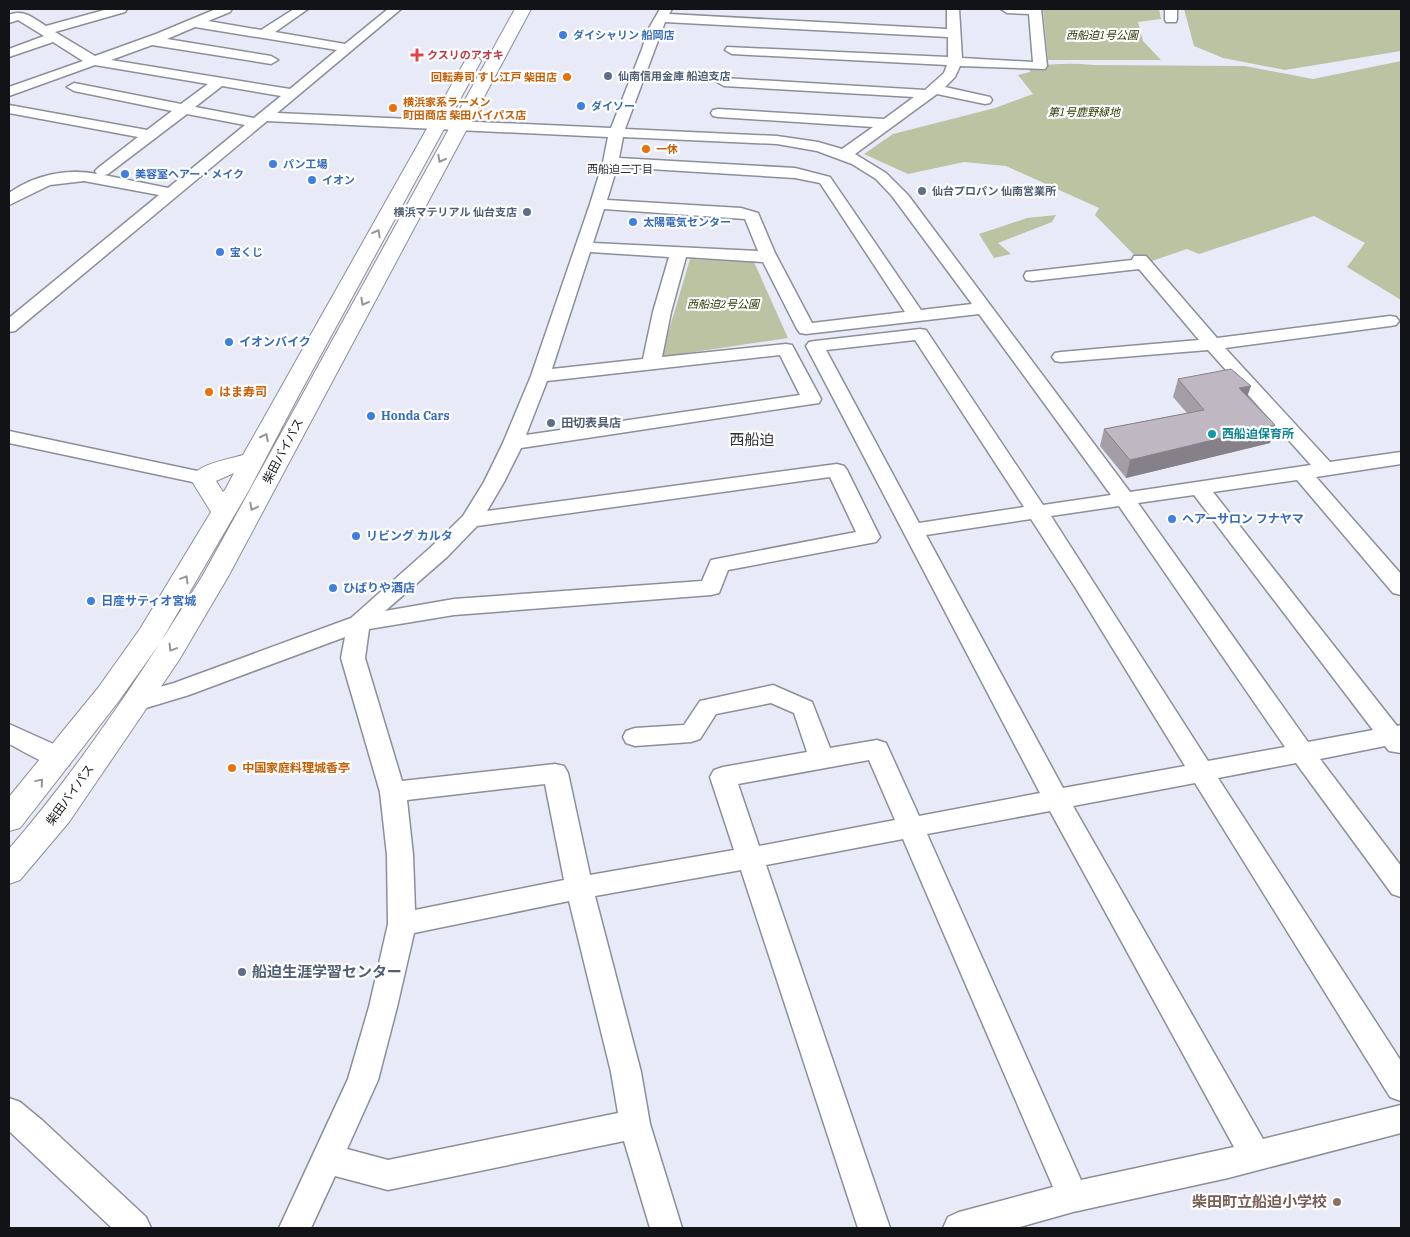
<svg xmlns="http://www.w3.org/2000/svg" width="1410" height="1237" font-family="'IBM Plex Serif','Noto Sans JP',serif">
<rect width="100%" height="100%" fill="#e8ebf7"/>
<path fill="#bbc3a2" d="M 1043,9 L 1159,9 L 1161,19 L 1138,22 L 1143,41 L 1161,60 L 1048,60 Z
M 1184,9 L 1401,9 L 1401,51 L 1285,70 L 1223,58 L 1194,46 Z
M 1401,61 L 1401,300 L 1347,267 L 1365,243 L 1314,216 L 1199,254 L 1187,249 L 1143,264 L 1095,215 L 1099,208 L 1006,166 L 964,162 L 908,174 L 864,154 L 893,134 L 995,108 L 1033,94 L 1018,75 L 1030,72 L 1028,65 C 1050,65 1071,62 1093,65 L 1245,66 L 1313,79 Z
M 1056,215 L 1052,222 L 998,243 L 1011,254 L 994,258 L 979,234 L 1027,218 Z
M 690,259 L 754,262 L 788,338 L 661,357 Z"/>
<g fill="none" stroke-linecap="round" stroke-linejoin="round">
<g stroke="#8c8e99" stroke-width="3">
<path id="minor" d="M 108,9 L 127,9 L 125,12 L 55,32 L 95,56 L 156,34 L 216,9 L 232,9 L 230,12 L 208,21 L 261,30 L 294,9 L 308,9 L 275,32 L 345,44 L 388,9 L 401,9 L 277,113 L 611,128 L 642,49 L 648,30 L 660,9 L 672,9 L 669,14 L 947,29 L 947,9 L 959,9 L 962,58 L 1033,62 L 1029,14 L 1007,13 L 1001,9 L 1041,9 L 1047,66 L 1045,69 L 960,66 L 955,77 L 945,87 L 990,97 L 992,100 L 990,103 L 985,104 L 937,94 L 855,154 L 886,173 L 908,195 L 1130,492 L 1311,465 L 1208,350 L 1061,362 L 1055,361 L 1052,357 L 1055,353 L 1061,352 L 1199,340 L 1139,269 L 1032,281 L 1026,280 L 1024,276 L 1026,272 L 1132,260 L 1134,256 L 1146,256 L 1217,338 L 1390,316 L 1396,317 L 1399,321 L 1396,325 L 1390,326 L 1225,348 L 1330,462 L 1401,452 L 1401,464 L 1316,477 L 1401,574 L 1401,595 L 1393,593 L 1297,480 L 1213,492 L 1397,726 L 1401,725 L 1401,753 L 1389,751 L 1385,746 L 1320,759 L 1401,866 L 1401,897 L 1392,894 L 1296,763 L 1218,778 L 1401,1061 L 1401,1101 L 1390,1097 L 1195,783 L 1073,806 L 1263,1139 L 1401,1105 L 1401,1133 L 1228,1178 L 1073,1212 L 1016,1228 L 943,1228 L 948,1217 L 959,1212 L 1053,1187 L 903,839 L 766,865 L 890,1228 L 858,1228 L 741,870 L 595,896 L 641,1072 L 650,1124 L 682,1228 L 650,1228 L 624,1141 L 388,1190 L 335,1176 L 311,1228 L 279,1228 L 348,1079 L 369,1007 L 388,924 L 387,855 L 380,792 L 341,658 L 345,637 L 189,695 L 136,711 L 128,708 L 124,702 L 128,696 L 174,683 L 351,618 L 431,547 L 463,516 L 484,482 L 503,443 L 531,376 L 590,204 L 603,162 L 608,137 L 267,121 L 15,331 L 9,332 L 9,318 L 159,195 L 84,181 L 50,185 L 9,205 L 9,193 C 34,175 67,168 97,174 L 95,171 L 98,168 L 138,137 L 9,113 L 9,105 L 147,130 L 172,111 L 74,91 L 67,87 L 74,83 L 181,104 L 208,84 L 95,65 L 9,96 L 9,87 L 83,61 L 53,42 L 9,57 L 9,49 L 44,36 L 18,20 L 9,23 L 9,15 C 24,9 33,18 46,26 ZM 665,22 L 948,37 L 948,57 L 727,47 L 725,50 L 732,54 L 947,65 L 944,73 L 925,90 L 724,78 L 717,82 L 724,86 L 914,97 L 884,119 L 718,109 L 713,110 L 711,113 L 713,116 L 718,117 L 873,127 L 842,149 L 818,142 L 777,136 L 625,129 ZM 195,27 L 337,50 L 290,89 L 111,60 L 152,45 L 271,64 L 278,60 L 271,56 L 167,39 ZM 222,86 L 281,96 L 254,118 L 195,107 ZM 187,114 L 245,125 L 168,188 L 104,175 L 108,174 ZM 623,137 L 777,144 L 817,151 L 852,164 L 876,179 L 892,196 L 972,304 L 921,310 L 830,177 L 795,168 L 619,158 ZM 617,167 L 795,178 L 820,183 L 905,312 L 812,323 L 775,253 L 758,213 L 741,208 L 607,200 ZM 604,209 L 745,219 L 758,251 L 593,243 ZM 590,252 L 669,257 L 653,312 L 643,359 L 552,369 ZM 686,257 L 763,262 L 797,329 L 800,333 L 806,334 L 979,314 L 1111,495 L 1043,505 L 926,330 L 920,329 L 815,341 L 809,342 L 806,346 L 1040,793 L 919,816 L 886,743 L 877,740 L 830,748 L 812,702 L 773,685 L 700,701 L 684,725 L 635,728 L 626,731 L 623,737 L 626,743 L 635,746 L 691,742 L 700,739 L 716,714 L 771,703 L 794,713 L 807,752 L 723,767 L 714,770 L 710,777 L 734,850 L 590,875 L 568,773 L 564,766 L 555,764 L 402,781 L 365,658 L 369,629 L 454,615 L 711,595 L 719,593 L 728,570 L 876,542 L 880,537 L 847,470 L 844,466 L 837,464 L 487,511 L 504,482 L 521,448 L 819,403 L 821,399 L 792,345 L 786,344 L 662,357 L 671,312 ZM 915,340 L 1024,507 L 919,523 L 826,350 ZM 780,355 L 800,395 L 526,435 L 547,381 ZM 830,477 L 856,532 L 711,560 L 702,581 L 454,599 L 385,611 L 447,557 L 477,526 ZM 1194,495 L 1373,730 L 1308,742 L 1138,503 ZM 1119,506 L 1285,747 L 1208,761 L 1051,516 ZM 1031,519 L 1075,587 L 1185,766 L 1063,788 L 926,535 ZM 869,760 L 895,820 L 759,846 L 738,784 ZM 545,784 L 564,880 L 415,910 L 413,855 L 407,800 ZM 1050,811 L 1234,1147 L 1081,1180 L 927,834 ZM 569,901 L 611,1072 L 618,1113 L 388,1160 L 347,1149 L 378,1080 L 397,1007 L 414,933 Z
M 1165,9 L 1177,9 L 1177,19 L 1176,22 L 1166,22 L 1165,19 Z
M 9,431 L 202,472 L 209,474 L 212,478 L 209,482 L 202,484 L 9,443 Z
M 9,724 L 69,751 L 72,758 L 69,765 C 50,770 26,752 9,744 Z
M 9,1098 L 20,1102 L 43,1121 L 146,1217 L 151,1228 L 112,1228 L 9,1131 Z"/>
</g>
<g stroke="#8c8e99" stroke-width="2">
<path id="highway" d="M 515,9 L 531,9 L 229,575 L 179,660 L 146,709 L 69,822 L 20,880 L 9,884 L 9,849 C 82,764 144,670 203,575 Z
M 473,56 L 479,58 L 481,61 L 300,393 L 249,490 L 160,643 L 118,702 L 20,828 L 9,831 L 9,797 L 98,688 L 140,629 L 211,512 L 190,478 C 200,463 227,460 243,455 L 465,61 L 467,58 ZM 234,473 L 225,490 L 223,492 L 216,481 Z"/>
</g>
<use href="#minor" fill="#fff" fill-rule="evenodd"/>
<use href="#highway" fill="#fff" fill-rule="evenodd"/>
</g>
<path fill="#a49ea7" d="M 1178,379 L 1247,396 L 1275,425 L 1270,443 L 1126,478 L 1100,446 L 1104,429 L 1187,413 L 1173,397 Z"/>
<path fill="#868188" d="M 1251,386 L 1245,403 L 1239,388 Z
M 1275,425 L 1270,443 L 1126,478 L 1130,460 Z"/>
<path fill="#bfb8c2" stroke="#868188" d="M 1231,369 L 1251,386 L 1239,388 L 1275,425 L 1130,460 L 1104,429 L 1204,410 L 1178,379 Z"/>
<defs><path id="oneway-chevron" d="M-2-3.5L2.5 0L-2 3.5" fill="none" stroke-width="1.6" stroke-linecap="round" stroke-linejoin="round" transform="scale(1.25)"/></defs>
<g stroke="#949597">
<use href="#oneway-chevron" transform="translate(441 159) rotate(118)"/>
<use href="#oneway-chevron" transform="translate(377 233) rotate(-61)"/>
<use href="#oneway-chevron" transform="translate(364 302) rotate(119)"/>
<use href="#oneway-chevron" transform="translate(265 437) rotate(-63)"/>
<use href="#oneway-chevron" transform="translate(253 507) rotate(118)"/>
<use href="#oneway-chevron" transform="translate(185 579) rotate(-59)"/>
<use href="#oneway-chevron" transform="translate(172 648) rotate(121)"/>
<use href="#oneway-chevron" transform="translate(40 782) rotate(-50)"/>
</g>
<g fill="#3f7fe0" stroke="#fff" stroke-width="2">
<circle cx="563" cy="35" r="5"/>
<circle cx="581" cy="106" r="5"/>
<circle cx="273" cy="164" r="5"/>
<circle cx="125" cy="174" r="5"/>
<circle cx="312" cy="180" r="5"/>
<circle cx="633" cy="222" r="5"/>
<circle cx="220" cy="252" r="5"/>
<circle cx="229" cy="342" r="5"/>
<circle cx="371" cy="416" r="5"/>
<circle cx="1172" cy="519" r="5"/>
<circle cx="356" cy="536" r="5"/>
<circle cx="333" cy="588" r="5"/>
<circle cx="91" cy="601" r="5"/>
</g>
<path fill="#e0444e" stroke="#fff" stroke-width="2" d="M414.5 47.5h5v5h5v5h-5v5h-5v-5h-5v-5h5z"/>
<g fill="#5c6f8a" stroke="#fff" stroke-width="2">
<circle cx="608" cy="76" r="5"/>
<circle cx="922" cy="191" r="5"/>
<circle cx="527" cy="212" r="5"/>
<circle cx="551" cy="423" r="5"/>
<circle cx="242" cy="972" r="5"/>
</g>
<g fill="#e8710a" stroke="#fff" stroke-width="2">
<circle cx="567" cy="77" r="5"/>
<circle cx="393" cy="108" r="5"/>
<circle cx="646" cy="149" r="5"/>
<circle cx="209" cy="392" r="5"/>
<circle cx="232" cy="768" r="5"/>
</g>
<circle fill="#0f9aa8" stroke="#fff" stroke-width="2" cx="1212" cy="434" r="5"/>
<circle fill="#8d6e63" stroke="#fff" stroke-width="2" cx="1337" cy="1202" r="5"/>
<g text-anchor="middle" stroke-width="4.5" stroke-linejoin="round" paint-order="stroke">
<g font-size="11" font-weight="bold" fill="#366cbe" stroke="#fff" text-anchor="start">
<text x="573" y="39">ダイシャリン 船岡店</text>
<text x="591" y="110">ダイソー</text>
<text x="283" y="168">パン工場</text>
<text x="135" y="178">美容室ヘアー・メイク</text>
<text x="322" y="184">イオン</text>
<text x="643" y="226">太陽電気センター</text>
<text x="230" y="256">宝くじ</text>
</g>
<g font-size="11" font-style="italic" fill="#2e3601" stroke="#fff">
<text x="1102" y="39">西船迫1号公園</text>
<text x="1084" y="116">第1号鹿野緑地</text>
<text x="723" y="308">西船迫2号公園</text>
</g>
<g font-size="11" font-weight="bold" fill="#be3a42" stroke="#fff" text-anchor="start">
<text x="427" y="59">クスリのアオキ</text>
</g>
<g font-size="11" font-weight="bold" fill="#4e5e75" stroke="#fff" text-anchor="start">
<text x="618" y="80">仙南信用金庫 船迫支店</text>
<text x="932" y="195">仙台プロパン 仙南営業所</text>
<text x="517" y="216" text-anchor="end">横浜マテリアル 仙台支店</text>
</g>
<g font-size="11" font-weight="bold" fill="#c56008" stroke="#fff" text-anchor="start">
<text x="557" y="81" text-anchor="end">回転寿司 すし江戸 柴田店</text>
<text x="403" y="106">横浜家系ラーメン<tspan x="403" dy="13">町田商店 柴田バイパス店</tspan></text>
<text x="656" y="153">一休</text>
</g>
<g font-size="11" fill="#2f313a" stroke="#fff">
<text x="620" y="173">西船迫二丁目</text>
</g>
<g font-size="12" font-weight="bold" fill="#366cbe" stroke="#fff" text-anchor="start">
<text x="239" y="346">イオンバイク</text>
<text x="381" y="420">Honda Cars</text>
<text x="1182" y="523">ヘアーサロン フナヤマ</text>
<text x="366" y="540">リビング カルタ</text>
<text x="343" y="592">ひばりや酒店</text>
<text x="101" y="605">日産サティオ宮城</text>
</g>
<g font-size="12" font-weight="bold" fill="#c56008" stroke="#fff" text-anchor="start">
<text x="219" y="396">はま寿司</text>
<text x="242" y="772">中国家庭料理城香亭</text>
</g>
<g font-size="12" font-weight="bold" fill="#4e5e75" stroke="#fff" text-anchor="start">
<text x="561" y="427">田切表具店</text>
</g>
<g font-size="12" font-weight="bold" fill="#0d838f" stroke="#fff" text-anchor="start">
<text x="1222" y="438">西船迫保育所</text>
</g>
<g font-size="12" fill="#121317" stroke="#fff">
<text transform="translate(283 451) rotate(-62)" y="4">柴田バイパス</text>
<text transform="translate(70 795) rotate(-54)" y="4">柴田バイパス</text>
</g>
<g font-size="15" fill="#2f313a" stroke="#fff">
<text x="752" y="445">西船迫</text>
</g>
<g font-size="15" font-weight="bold" fill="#4e5e75" stroke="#fff" text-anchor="start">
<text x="252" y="977">船迫生涯学習センター</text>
</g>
<g font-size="15" font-weight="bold" fill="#785e54" stroke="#fff" text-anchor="end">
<text x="1327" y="1207">柴田町立船迫小学校</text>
</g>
</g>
<rect width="1410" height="1237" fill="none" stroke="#121317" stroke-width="20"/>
</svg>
